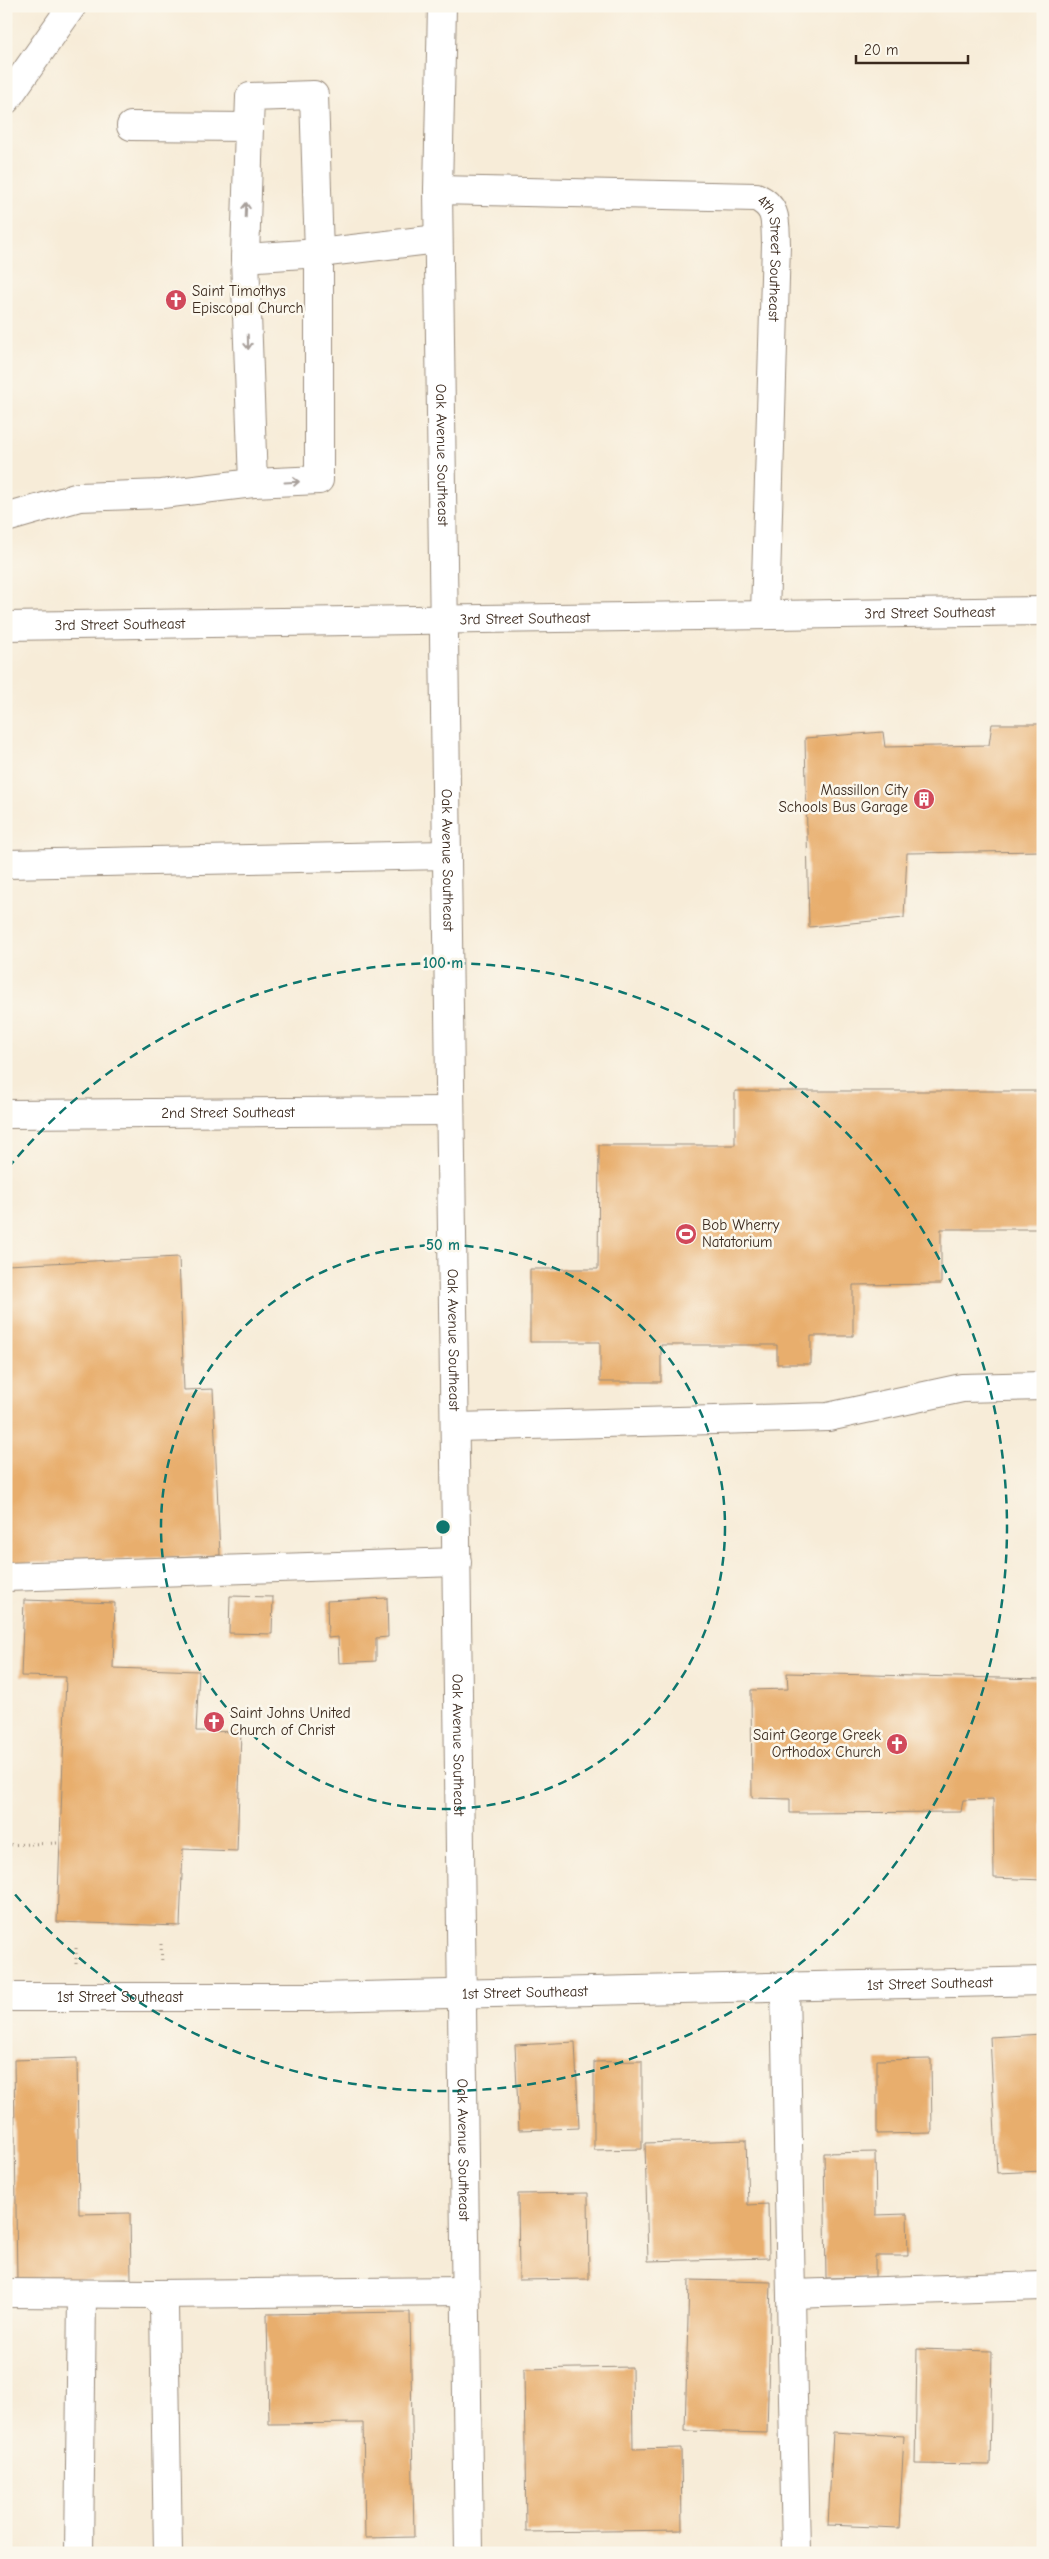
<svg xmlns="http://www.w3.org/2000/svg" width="1049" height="2559" font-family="'Comic Neue',sans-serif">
<rect width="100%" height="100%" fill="#fbf7ec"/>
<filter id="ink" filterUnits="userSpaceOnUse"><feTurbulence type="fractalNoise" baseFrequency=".02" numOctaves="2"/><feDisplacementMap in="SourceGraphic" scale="10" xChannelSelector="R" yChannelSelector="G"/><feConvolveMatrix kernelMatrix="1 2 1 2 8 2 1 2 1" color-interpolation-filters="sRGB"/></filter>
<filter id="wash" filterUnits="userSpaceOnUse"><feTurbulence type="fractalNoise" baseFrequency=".0096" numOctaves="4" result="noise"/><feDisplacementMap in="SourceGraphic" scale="20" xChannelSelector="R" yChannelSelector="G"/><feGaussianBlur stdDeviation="1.12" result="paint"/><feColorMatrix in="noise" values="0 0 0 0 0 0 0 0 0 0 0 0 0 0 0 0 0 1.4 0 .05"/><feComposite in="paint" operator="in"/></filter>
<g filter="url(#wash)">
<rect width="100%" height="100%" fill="#f7ecd8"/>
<g id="blocks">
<path fill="#e8ae6d" d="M 992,724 L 1043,724 L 1043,851 L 907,853 L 904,918 L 809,927 L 805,738 L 883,732 L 885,747 L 989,745 Z
M 735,1091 L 1043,1091 L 1043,1229 L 941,1229 L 941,1284 L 853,1285 L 853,1336 L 811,1336 L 811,1364 L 777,1364 L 777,1345 L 661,1345 L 661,1382 L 600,1382 L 600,1342 L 530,1342 L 530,1269 L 598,1269 L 599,1145 L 735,1145 Z
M 179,1257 L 184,1390 L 213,1389 L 220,1555 L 6,1564 L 6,1265 Z
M 230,1596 L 273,1597 L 272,1634 L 229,1633 Z
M 387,1598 L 388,1637 L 376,1638 L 376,1661 L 339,1663 L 338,1637 L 328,1638 L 327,1601 Z
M 24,1600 L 115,1603 L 113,1668 L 199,1671 L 196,1731 L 241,1732 L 237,1851 L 183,1849 L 180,1926 L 57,1922 L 66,1677 L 21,1676 Z
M 787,1673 L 1043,1679 L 1043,1880 L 994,1878 L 993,1799 L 963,1800 L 961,1812 L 790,1813 L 790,1799 L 752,1798 L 751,1690 L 788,1689 Z
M 1043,2034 L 1043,2171 L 997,2173 L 990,2037 Z
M 575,2042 L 579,2128 L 519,2130 L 515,2045 Z
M 77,2058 L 79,2214 L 130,2213 L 131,2279 L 17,2281 L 14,2060 Z
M 931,2059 L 932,2133 L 877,2134 L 877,2060 Z
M 642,2061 L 642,2149 L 594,2150 L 594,2062 Z
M 746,2140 L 748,2205 L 768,2204 L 769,2258 L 648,2261 L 645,2143 Z
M 875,2152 L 876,2215 L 907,2214 L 908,2256 L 875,2256 L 875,2277 L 826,2278 L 824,2153 Z
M 588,2193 L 589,2279 L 519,2280 L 518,2194 Z
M 689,2280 L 771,2282 L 767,2433 L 685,2431 Z
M 410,2312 L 414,2537 L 365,2538 L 363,2423 L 269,2424 L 267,2314 Z
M 917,2349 L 992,2351 L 990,2465 L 915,2464 Z
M 632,2367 L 633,2449 L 681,2448 L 682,2530 L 526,2532 L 524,2369 Z
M 833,2432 L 904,2436 L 899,2528 L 828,2525 Z"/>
</g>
</g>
<g filter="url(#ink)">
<use href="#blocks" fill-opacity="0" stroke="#998b7b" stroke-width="1"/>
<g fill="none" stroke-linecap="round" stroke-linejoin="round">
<g stroke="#998b7b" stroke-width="30">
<g id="minor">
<path id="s1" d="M 442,6 L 438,190 C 451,978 457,1765 469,2553"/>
<path d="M 6,100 L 72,6"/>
<path d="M 131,126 L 249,127 L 250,97 L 314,95 L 319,253 L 245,258"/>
<path d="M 249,127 L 245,258 L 253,483 L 319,480 L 319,253 L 438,239"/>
<path id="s2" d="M 438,190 L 756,197 C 778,207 775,222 776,244 L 765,614"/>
<path d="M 6,518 L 79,497 L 162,494 L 253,483"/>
<path id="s3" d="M 6,626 L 1043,611"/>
<path d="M 6,864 L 446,855"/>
<path id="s4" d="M 6,1114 L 450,1111"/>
<path d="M 456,1427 L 828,1417 L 962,1388 L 1043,1386"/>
<path d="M 6,1577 L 457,1562"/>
<path d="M 785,1987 L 796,2553"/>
<path id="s5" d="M 6,1997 L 316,1997 L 1043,1981"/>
<path d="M 6,2293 L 152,2294 L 164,2306 L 168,2553"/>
<path d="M 152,2294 L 465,2291"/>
<path d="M 792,2294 L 1043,2286"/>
<path d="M 79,2553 L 82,2295"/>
</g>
</g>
<path stroke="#998b7b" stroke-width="3" stroke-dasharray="1 4" stroke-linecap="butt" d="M 6,1845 L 57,1843
M 161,1944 L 162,1963
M 76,1964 L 76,1945"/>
<use href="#minor" stroke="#fff" stroke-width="28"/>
</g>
<defs><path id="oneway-shaft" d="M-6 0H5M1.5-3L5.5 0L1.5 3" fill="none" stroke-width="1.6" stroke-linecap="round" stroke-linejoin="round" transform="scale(1.25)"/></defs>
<g stroke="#a79f9a">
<use href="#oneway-shaft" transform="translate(246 210) rotate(-88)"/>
<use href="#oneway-shaft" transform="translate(248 342) rotate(88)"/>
<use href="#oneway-shaft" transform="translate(292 482) rotate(-3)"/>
</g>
</g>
<g fill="none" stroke="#0f766e" stroke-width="2.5" stroke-dasharray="9 6">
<circle cx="443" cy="1527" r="282"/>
<path d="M8 1168A564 564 0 1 1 8 1886"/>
</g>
<defs>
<g id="church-disc" transform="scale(1.125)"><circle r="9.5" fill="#d1495b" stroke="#fbf7ec"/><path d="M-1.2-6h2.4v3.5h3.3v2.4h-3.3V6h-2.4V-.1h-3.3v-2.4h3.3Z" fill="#fff"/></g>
<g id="building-disc" transform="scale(1.125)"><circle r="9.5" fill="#d1495b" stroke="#fbf7ec"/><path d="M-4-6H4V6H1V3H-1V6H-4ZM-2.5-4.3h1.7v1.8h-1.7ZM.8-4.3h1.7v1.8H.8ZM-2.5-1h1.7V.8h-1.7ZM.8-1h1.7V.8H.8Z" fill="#fff"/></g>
<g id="stadium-disc" transform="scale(1.125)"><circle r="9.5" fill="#d1495b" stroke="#fbf7ec"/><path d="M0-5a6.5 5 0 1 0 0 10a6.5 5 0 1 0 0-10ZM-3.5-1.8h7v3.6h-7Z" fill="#fff"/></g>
</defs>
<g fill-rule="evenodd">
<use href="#church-disc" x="176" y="300"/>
<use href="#building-disc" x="924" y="799"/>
<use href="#stadium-disc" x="686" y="1234"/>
<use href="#church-disc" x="214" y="1722"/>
<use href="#church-disc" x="897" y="1744"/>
</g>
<g text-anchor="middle" stroke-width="5" stroke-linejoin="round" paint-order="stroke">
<g font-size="15" fill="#3b2a1e" stroke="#fbf7ec">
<text dy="5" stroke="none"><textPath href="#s2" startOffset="386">4th Street Southeast</textPath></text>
<text dy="5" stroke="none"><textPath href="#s1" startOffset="449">Oak Avenue Southeast</textPath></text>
<text dy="5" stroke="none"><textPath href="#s3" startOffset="924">3rd Street Southeast</textPath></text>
<text dy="5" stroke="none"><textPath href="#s3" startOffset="519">3rd Street Southeast</textPath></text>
<text dy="5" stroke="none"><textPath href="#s3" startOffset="114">3rd Street Southeast</textPath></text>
<text dy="5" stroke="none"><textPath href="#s1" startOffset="854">Oak Avenue Southeast</textPath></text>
<text dy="5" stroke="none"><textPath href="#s4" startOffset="222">2nd Street Southeast</textPath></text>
<text dy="5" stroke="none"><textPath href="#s1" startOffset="1334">Oak Avenue Southeast</textPath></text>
<text dy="5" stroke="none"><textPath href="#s1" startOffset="1739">Oak Avenue Southeast</textPath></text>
<text dy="5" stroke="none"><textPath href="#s5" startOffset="924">1st Street Southeast</textPath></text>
<text dy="5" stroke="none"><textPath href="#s5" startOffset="519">1st Street Southeast</textPath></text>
<text dy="5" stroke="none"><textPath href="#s5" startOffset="114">1st Street Southeast</textPath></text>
<text dy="5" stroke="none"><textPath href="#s1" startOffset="2144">Oak Avenue Southeast</textPath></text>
</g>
<g font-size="15" fill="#3b2a1e" stroke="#fbf7ec" text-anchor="start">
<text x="192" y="296">Saint Timothys<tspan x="192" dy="17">Episcopal Church</tspan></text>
<text x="908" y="795" text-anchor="end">Massillon City<tspan x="908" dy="17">Schools Bus Garage</tspan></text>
<text x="702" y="1230">Bob Wherry<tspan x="702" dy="17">Natatorium</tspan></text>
<text x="230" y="1718">Saint Johns United<tspan x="230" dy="17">Church of Christ</tspan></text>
<text x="881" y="1740" text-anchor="end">Saint George Greek<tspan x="881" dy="17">Orthodox Church</tspan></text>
</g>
</g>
<circle cx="443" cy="1527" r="8" fill="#0f766e" stroke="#fbf7ec" stroke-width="2.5"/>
<g font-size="15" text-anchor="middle" font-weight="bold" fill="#0f766e" stroke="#fbf7ec" stroke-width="5" stroke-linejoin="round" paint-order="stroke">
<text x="443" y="968">100 m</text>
<text x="443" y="1250">50 m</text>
</g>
<rect width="1049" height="2559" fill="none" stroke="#fbf7ec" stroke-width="25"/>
<path d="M856 55v8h112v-8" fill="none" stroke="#3b2a1e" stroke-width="2.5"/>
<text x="864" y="55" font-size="15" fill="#3b2a1e" stroke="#fbf7ec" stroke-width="4" paint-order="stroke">20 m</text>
</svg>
